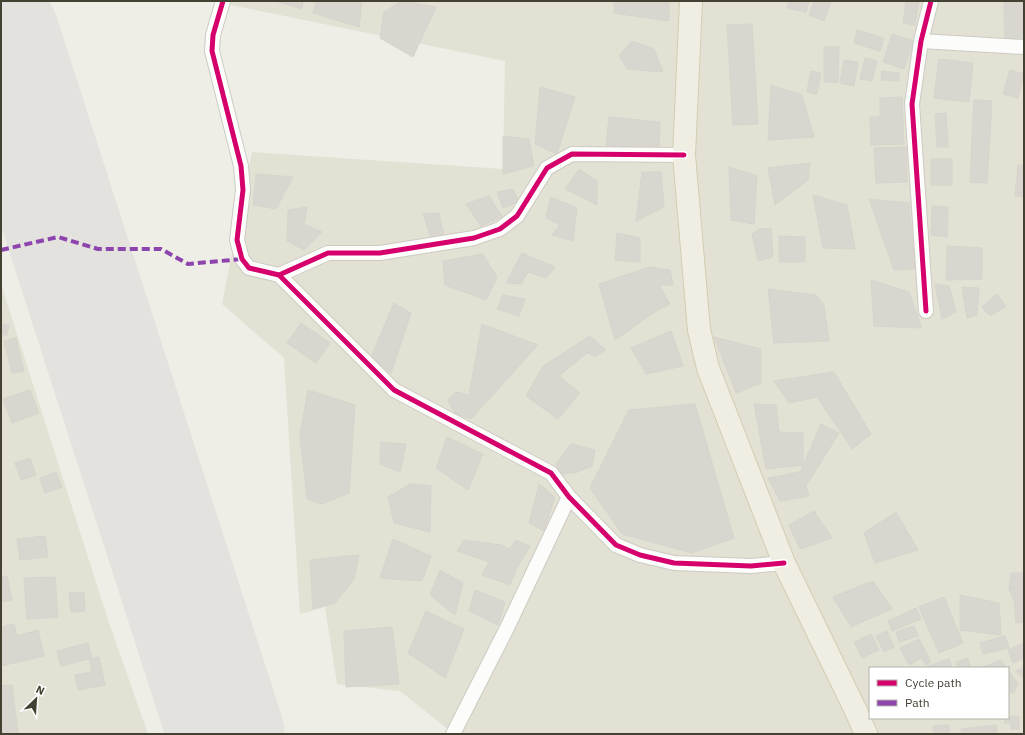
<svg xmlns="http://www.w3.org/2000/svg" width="1025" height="735" font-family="'IBM Plex Sans',sans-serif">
<rect width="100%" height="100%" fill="#eeede6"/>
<path fill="#e3e1d3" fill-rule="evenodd" d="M 222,1 L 1024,1 L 1024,734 L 454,734 L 400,691 L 337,684 L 325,607 L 300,614 L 284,358 L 222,304 L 252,152 L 503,169 L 505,61 L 221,3 ZM 870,668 L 1008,668 L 1008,718 L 870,718 Z
M 1,284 L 109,623 L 148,734 L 1,734 Z"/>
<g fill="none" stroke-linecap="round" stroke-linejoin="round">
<path stroke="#e3e2de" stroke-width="117" d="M 1,35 L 226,734"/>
</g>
<path fill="#d8d6ce" stroke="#d6d4cc" d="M 275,1 L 303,1 L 302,9 Z
M 316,1 L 362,1 L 359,27 L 313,13 Z
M 401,1 L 436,7 L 413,57 L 380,38 L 384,12 Z
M 614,1 L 669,1 L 669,21 L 614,13 Z
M 789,1 L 809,1 L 806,12 L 787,8 Z
M 814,1 L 827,1 L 831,2 L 824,21 L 809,15 Z
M 906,1 L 919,1 L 915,25 L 903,23 Z
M 1004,1 L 1024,1 L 1024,38 L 1005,38 Z
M 752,24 L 758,124 L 733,125 L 727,25 Z
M 857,30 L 884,38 L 880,51 L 854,43 Z
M 892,34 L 914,41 L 904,69 L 883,62 Z
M 632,41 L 654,49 L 663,72 L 627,69 L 619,56 Z
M 824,47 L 839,47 L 838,82 L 824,82 Z
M 865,58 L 877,61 L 872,81 L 860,79 Z
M 939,59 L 973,63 L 969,102 L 934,98 Z
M 844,60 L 858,62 L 854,86 L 840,83 Z
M 1010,70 L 1024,74 L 1018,98 L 1003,94 Z
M 811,71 L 821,73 L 817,94 L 807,92 Z
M 882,71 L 899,73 L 899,81 L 881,80 Z
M 771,85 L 802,95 L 814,137 L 768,140 Z
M 540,87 L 575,97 L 557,154 L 535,144 Z
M 902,97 L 904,144 L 871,145 L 870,117 L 880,117 L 880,98 Z
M 974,100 L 992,101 L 987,183 L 970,182 Z
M 946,113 L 948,147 L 937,147 L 935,114 Z
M 609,117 L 660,122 L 659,150 L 606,146 Z
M 503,136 L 529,139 L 534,166 L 503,174 Z
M 906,147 L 907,182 L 876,183 L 874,148 Z
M 931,159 L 952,159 L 952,185 L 931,185 Z
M 810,163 L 808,180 L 775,205 L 768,168 Z
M 1018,165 L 1024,165 L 1024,197 L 1015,196 Z
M 729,167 L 757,176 L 754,224 L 731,220 Z
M 579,169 L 597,181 L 597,205 L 565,189 Z
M 642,172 L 661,172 L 664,207 L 636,221 Z
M 256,174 L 293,177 L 276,209 L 253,205 Z
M 513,189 L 519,201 L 503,208 L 497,192 Z
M 813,195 L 847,205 L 855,249 L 823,248 Z
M 489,196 L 502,217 L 481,226 L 466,204 Z
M 551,197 L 577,208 L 573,241 L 552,235 L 560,225 L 546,218 Z
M 869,199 L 909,203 L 915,269 L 894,270 Z
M 932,206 L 948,207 L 947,237 L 931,235 Z
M 307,207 L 304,224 L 322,232 L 304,250 L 287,241 L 288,210 Z
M 439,213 L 444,236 L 431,238 L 423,214 Z
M 771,228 L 773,257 L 758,261 L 752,234 L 760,229 Z
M 617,233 L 640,238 L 640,262 L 615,260 Z
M 779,236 L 805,237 L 805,262 L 779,262 Z
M 947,246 L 982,248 L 982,279 L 946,280 Z
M 522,253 L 555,267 L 546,278 L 528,272 L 521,284 L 506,283 Z
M 483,254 L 497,277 L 486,300 L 445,285 L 443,261 Z
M 650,267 L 670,270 L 673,285 L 659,285 L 670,304 L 656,311 L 615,340 L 599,284 Z
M 871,280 L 909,292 L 922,328 L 874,326 Z
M 935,284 L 949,286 L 956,312 L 942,319 Z
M 962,287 L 979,288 L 977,315 L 967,318 Z
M 768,289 L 816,295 L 824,305 L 829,341 L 774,343 Z
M 997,294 L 1006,306 L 990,316 L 982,307 Z
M 503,295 L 525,299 L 519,316 L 497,309 Z
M 394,303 L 411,313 L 391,373 L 371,357 Z
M 301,323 L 330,343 L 316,363 L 287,343 Z
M 1,324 L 9,325 L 7,335 L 1,335 Z
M 482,324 L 538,345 L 471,419 L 455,413 L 448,400 L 456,392 L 469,395 Z
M 671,331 L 683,366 L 646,374 L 631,348 Z
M 590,336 L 606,350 L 595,356 L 587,353 L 559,376 L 580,393 L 558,419 L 526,396 L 543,366 Z
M 714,337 L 761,349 L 761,383 L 736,393 Z
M 16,338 L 24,371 L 12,373 L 4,341 Z
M 834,372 L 871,434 L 852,449 L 817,397 L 789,403 L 774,381 Z
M 30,390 L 39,413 L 12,423 L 3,399 Z
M 308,390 L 355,405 L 349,493 L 322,504 L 307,499 L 300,435 Z
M 695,404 L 734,538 L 692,553 L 622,534 L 590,488 L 629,410 Z
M 754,404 L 776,405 L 779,432 L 803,433 L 803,465 L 766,469 Z
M 821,424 L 839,433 L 806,486 L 809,496 L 780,501 L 768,478 L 800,472 Z
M 447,437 L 483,454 L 468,490 L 436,468 Z
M 381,442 L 406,444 L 400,472 L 380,464 Z
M 571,444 L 595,450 L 592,466 L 578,472 L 562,474 L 556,464 Z
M 30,458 L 36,475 L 21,480 L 15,463 Z
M 56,472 L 62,487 L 45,493 L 40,478 Z
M 410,484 L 431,486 L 430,532 L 394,523 L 388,497 Z
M 539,484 L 555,497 L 544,531 L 529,523 Z
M 814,511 L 832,538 L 800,549 L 789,525 Z
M 896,512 L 918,550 L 875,563 L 864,533 Z
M 45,536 L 48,557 L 20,560 L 17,539 Z
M 393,539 L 431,556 L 422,581 L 380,578 Z
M 464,540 L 501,545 L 510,549 L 516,540 L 530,546 L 516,570 L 510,585 L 482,575 L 489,562 L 457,551 Z
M 359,555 L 354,579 L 335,603 L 313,609 L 310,560 Z
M 440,570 L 463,583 L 455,615 L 430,595 Z
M 1011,573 L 1024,573 L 1024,589 L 1009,589 Z
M 7,576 L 12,600 L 1,602 L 1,577 Z
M 55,577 L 58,617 L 27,619 L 24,578 Z
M 873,581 L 892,609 L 851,627 L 833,597 Z
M 1009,589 L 1024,589 L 1024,622 L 1016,623 L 1014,600 Z
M 475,590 L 505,602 L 498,625 L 469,611 Z
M 84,592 L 85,611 L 71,612 L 69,593 Z
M 960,595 L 999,603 L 1001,635 L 960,630 Z
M 944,597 L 963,643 L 939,653 L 919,607 Z
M 916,608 L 921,619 L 892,631 L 888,621 Z
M 426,611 L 464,629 L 445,678 L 408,653 Z
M 14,624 L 17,636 L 38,630 L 44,656 L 1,666 L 1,627 Z
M 914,626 L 918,636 L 899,642 L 896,632 Z
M 392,627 L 399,684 L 346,687 L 344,631 Z
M 887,631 L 894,647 L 884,652 L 876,636 Z
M 871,634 L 879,650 L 862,658 L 854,642 Z
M 1005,636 L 1009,648 L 983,654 L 980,643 Z
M 919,639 L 931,662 L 925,665 L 922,658 L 909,665 L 900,648 Z
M 88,643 L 92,658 L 61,666 L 57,651 Z
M 1024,643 L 1024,658 L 1013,663 L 1008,650 Z
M 99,657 L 105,685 L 78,690 L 75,675 L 92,672 L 89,659 Z
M 968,658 L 971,668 L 958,668 L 956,662 Z
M 949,659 L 952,668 L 922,668 Z
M 1001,660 L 1006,668 L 981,668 Z
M 1024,667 L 1024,678 L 1016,671 Z
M 1008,670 L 1018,684 L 1013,694 L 1008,689 Z
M 12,685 L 18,734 L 1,734 L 1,686 Z
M 1008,716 L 1019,716 L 1019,729 L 1011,729 L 1011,723 L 1005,723 L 1004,718 L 1008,718 Z
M 949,725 L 949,734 L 934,734 L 933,726 Z
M 996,725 L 997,734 L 961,734 L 961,729 Z"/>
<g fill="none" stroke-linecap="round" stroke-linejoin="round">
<g stroke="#cccbc3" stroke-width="16">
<path id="street" d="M 223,1 L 213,35 L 212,51 L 241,166 L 243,190 L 237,240 L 242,259 L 249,268 L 279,275 L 394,390 L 551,473 L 569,497 L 616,545 L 640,555 L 674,563 L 751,566 L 784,563
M 921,41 L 1024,47
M 279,275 L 328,253 L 380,253 L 474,238 L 500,229 L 517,216 L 547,168 L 572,154 L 684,155
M 926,311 L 912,104 L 921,41 L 931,1
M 453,734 L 507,628 L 569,497"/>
</g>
<g stroke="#d1cdb2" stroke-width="24">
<path id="primary" d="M 691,1 L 684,155 L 699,330 L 708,368 L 784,563 L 856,711 L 866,734"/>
</g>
<use href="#street" stroke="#fcfcfb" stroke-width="14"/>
<use href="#primary" stroke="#f0eee2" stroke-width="22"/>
<path stroke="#8e44ad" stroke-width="4" stroke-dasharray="8 4" stroke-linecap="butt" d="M 1,250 L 58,237 L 98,249 L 161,249 L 188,264 L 242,259"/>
<g stroke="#fff" stroke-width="8">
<path id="cycleway" d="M 223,1 L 213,35 L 212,51 L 241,166 L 243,190 L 237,240 L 242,259 L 249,268 L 279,275 L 394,390 L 551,473 L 569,497 L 616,545 L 640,555 L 674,563 L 751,566 L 784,563
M 279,275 L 328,253 L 380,253 L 474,238 L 500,229 L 517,216 L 547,168 L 572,154 L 684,155
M 926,311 L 912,104 L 921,41 L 931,1"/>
</g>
<use href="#cycleway" stroke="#d6006c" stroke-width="5"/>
</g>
<rect width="1025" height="735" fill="none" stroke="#444032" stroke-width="4"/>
<rect x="869" y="667" width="140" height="52" fill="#ffffff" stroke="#b4b3ad"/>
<rect x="877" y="680" width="20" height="6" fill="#d6006c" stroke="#b4b3ad"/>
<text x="905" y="687" font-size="12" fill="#444032">Cycle path</text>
<rect x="877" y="700" width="20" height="6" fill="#8e44ad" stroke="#b4b3ad"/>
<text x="905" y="707" font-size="12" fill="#444032">Path</text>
<g transform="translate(36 699) rotate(25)" stroke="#ffffff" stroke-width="3" paint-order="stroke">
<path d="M0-3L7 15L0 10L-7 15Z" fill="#444032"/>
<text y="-6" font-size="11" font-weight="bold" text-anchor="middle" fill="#444032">N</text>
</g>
</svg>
